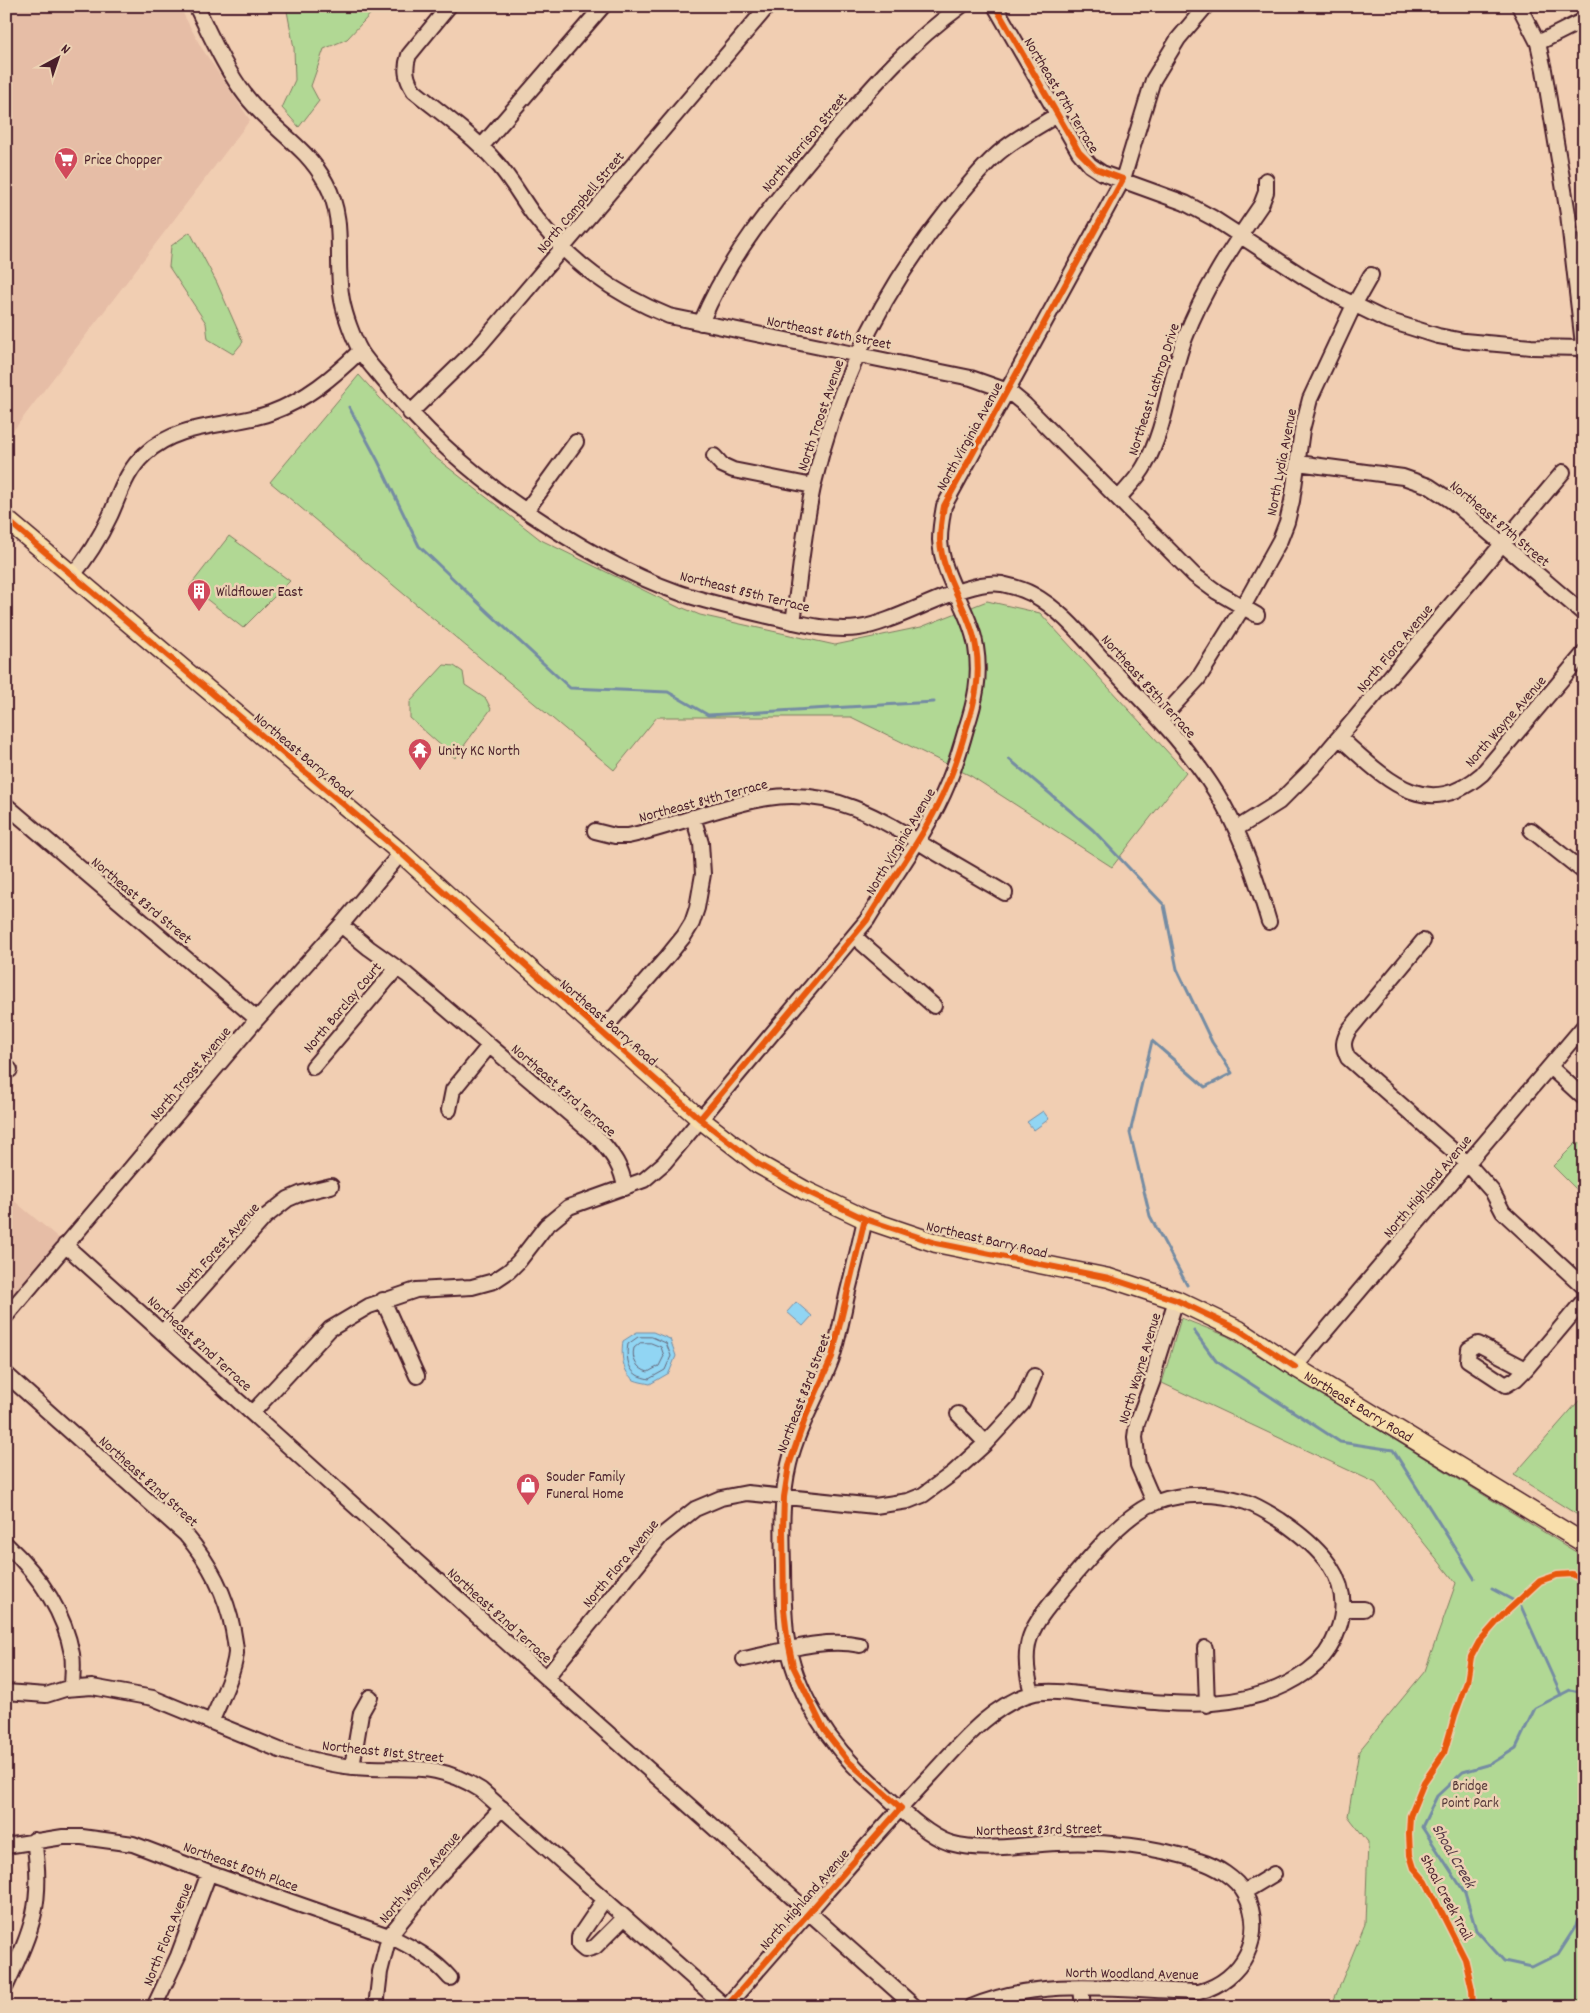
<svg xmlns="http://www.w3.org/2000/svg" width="1590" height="2013" font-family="Dekko,sans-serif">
<rect width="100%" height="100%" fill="#f1ceb2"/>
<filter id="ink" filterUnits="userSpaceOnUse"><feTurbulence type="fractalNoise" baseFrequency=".02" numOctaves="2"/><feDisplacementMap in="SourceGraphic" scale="10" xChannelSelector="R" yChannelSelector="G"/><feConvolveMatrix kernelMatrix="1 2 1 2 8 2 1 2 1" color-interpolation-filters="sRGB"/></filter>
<g filter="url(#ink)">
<path fill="#e6bda6" d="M 6,6 L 179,6 L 201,47 L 250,120 L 6,440 Z
M 6,1194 L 61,1240 L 6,1305 Z"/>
<path fill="#b1d894" stroke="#7e7c60" d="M 289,6 L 378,6 L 347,39 L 324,49 L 311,86 L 319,101 L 299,127 L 282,108 L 295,80 L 294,48 L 287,11 Z
M 190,232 L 217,283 L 243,342 L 233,354 L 208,339 L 206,323 L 169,267 L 171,246 Z
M 359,375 L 431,454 L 541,540 L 682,609 L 683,608 L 700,615 L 835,645 L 921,627 L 987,601 L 1040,613 L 1186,772 L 1112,867 L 971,776 L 851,717 L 657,717 L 614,770 L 270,482 Z
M 229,536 L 290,581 L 243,628 L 190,586 Z
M 444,665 L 454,666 L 463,672 L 465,685 L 486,699 L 491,709 L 455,758 L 410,718 L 410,702 Z
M 1576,1143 L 1584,1145 L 1584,1197 L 1553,1166 Z
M 1181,1318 L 1227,1336 L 1584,1557 L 1584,2007 L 1331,2007 L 1365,1924 L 1368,1842 L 1348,1816 L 1359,1751 L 1425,1671 L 1456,1583 L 1376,1483 L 1162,1383 Z
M 1584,1395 L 1584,1519 L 1514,1475 Z"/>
<path fill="#91d5f3" stroke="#758ca3" d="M 1043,1111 L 1049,1119 L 1034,1130 L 1027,1122 Z
M 796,1302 L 812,1316 L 803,1326 L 787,1312 Z
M 637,1332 L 653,1332 L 670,1339 L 676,1356 L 669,1373 L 650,1384 C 646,1383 638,1382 634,1380 C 622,1372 621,1354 623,1341 Z"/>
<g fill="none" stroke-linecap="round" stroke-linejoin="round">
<path stroke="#66687b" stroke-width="1" d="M 652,1337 L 666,1343 L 671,1356 L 665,1370 L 649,1379 C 645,1378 640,1377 637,1375 C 627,1369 626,1354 628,1344 L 638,1337 Z
M 651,1343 L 661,1347 L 664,1356 L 659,1366 L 648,1372 C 637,1369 631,1359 634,1348 L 640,1343 Z"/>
<path stroke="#758ca3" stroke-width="3" d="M 349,407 L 378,461 L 419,546 L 490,614 L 570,688 L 668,692 L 708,715 L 934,702
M 1009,759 L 1093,830 L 1164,905 L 1177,969 L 1212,1042 L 1232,1073 L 1205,1087 L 1152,1041 L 1130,1133 L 1150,1216 L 1187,1285
M 1194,1331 L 1216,1361 L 1340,1442 L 1393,1450 L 1474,1578
M 1492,1589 L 1520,1604 L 1561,1695
M 1584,1693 L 1570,1690 L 1535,1708 L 1516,1748 L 1491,1764 L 1463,1772 L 1437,1796 L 1422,1827 L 1465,1893 L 1476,1930 L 1504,1961 L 1532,1967 L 1558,1954 L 1576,1926 L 1584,1899"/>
<g stroke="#4a1f2b" stroke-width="18">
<path id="minor" d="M 196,6 C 211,36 225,69 246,96 C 272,130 305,144 326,183 C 347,222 334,259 342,300 C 345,316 353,338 361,352 C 368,363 378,373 386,383 C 426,433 473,475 526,511 C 574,543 625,574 680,593 C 710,603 742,610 772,617 C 799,623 830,632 859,628 C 900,622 966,578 1002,584 C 1011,586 1023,589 1032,594 C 1062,610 1085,640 1107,664 C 1149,708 1193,751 1223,804 C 1244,841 1257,882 1269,922
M 449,6 L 409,55 C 404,69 406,79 414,91 C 441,113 472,135 495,161 C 510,177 520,196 533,214 C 570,262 612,293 669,316 L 971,378 L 1008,391 L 1025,405 L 1194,575 L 1217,592 L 1257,615
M 995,6 L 1079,152 L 1090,165 L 1102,173 L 1185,203 L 1213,218 L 1307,279 L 1341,298 L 1384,319 L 1438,336 L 1464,341 L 1531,347 L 1583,348
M 1519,6 L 1538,43 L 1544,70 L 1568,214 L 1584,353
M 1538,43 L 1584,20
M 481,147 L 603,6
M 701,323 C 729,255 775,201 822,145 C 867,93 904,47 961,6
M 410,413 L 480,345 L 768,6
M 714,456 L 722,465 L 733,470 L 813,486
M 1298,463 L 1403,477 L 1429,486 L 1453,502 L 1584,614
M 1119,498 C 1127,488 1139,477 1145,465 C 1167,426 1169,379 1185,338 C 1203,290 1232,247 1261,205 L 1266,192 L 1266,180
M 526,511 L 576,442
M 73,575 C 88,557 100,537 110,516 C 120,494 126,471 145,454 C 180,421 228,428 270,413 C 306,400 333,377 360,351
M 793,622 C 800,577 804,526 814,483 C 837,383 883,291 947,211 C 962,192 977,173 994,157 C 1012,140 1036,128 1057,115
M 1160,720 L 1198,679 L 1243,607 L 1280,540 L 1287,522 L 1292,501 L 1302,430 L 1310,399 L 1354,305 L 1371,275
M 1340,738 C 1384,777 1425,823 1482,774 L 1584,653
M 6,805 L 257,1019
M 1236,829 L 1279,802 L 1313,768 L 1563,472
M 1531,830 L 1584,872
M 595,831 L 615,836 L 628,836 C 675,826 719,806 767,798 C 833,788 880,818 933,851 C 957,865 981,879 1005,893
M 341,925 L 369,948 L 407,975 L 600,1140 C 613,1155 622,1167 625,1188
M 855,937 L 934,1006
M 1423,941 L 1349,1030 C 1343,1041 1342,1046 1348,1058 L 1467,1163 L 1492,1191 L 1503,1212 L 1584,1287
M 601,1032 L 667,957 L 684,936 L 692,923 L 697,908 L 703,874 L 701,843 L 693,817
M 6,1066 L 10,1070
M 313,1067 L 397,968
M 1550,1067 L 1584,1098
M 449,1110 L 453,1090 L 489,1046
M 865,1219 C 860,1243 854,1267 848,1291 C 843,1313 839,1336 832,1358 C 819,1394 798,1426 789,1464 C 781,1497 782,1532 783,1566 C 783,1589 784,1612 786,1634 C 794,1693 830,1746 873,1784 C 895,1803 923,1834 950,1843 C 986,1853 1022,1844 1058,1843 C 1104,1841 1156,1846 1199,1861 C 1216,1866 1236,1878 1245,1894 C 1267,1935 1243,1980 1199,1992 C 1123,1990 1044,1976 971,2007
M 65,1245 L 546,1678 L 915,2007
M 383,1300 L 417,1376
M 6,1316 L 257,1019 L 341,925 L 401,853
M 163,1332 L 265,1217 L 288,1199 L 302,1193 L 331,1186
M 1295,1367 L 1584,1026
M 1526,1369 L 1478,1344 L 1469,1349 L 1468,1360 L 1506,1385 L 1516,1379 L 1526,1369 L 1584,1300
M 6,1374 L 185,1534 C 209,1562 226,1593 233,1630 C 234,1637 236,1645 236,1653 C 234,1674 220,1702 211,1722
M 253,1412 L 330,1329 L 369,1306 L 416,1290 L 472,1287 L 494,1281 L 509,1271 L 519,1261 L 546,1226 L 569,1207 L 644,1180 L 664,1163 L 867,920 C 894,875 928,832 948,783 C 955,766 961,747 966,729 C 975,702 981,677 976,647 C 970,610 942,578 940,540 C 940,529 942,517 944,506 L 1123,179 L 1153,80 L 1178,39 L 1206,6
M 958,1414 L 986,1443
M 1154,1502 L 1138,1465 L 1135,1437 L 1137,1423 L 1153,1380 L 1158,1357 L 1176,1300
M 6,1544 C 38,1574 64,1610 72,1654 C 74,1665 72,1678 72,1688
M 1343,1609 L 1364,1609
M 1205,1648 L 1207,1705
M 744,1659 C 781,1652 823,1637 860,1645
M 546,1678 L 661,1536 L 695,1509 L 721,1498 L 747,1493 L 875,1506 L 908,1501 L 923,1495 L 953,1473 L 986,1443 L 1022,1404 L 1034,1376
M 6,1692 L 46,1695 L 65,1689 L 92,1687 L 153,1698 L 282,1751 C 305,1758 329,1765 354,1767 C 405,1772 433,1759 481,1790 L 726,2007
M 352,1767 L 361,1713 L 370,1697
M 6,1846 L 63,1837 L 82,1837 L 133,1844 L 209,1873 L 389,1936 C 412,1947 434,1959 450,1978
M 1244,1892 L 1274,1874
M 604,1900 L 579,1937 L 579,1945 L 585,1950 L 595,1947 L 624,1918
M 6,1986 C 32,1929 44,1904 34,1840
M 1081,1988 L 1083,2007
M 154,2007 L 178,1956 L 209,1873
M 376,2007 L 380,1972 L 389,1936 L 434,1881 L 502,1808
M 726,2007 C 774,1951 823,1896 871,1841 C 891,1819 911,1796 932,1774 C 959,1745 991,1705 1031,1694 C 1049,1689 1077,1694 1096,1696 C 1168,1704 1246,1716 1308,1671 C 1323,1660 1332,1647 1338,1630 C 1356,1580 1318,1546 1280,1520 C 1269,1513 1258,1506 1246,1502 C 1218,1493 1185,1492 1157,1502 C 1126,1512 1088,1559 1067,1584 C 1034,1624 1017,1639 1032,1693"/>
</g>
<g stroke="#4a1f2b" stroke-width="21">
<g id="major">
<path id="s1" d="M 6,519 L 401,853 L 478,923 L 700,1119 L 758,1164 L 804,1190 L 865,1219 L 936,1243 L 1109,1278 L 1176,1300 L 1239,1330 L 1295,1367 L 1584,1543"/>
</g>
</g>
<use href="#minor" stroke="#ecd1b3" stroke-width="14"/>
<use href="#major" stroke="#f8deab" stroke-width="18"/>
<g stroke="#ecd1b3" stroke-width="9">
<path id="cycleway" d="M 6,519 L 401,853 L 478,923 L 700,1119 L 758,1164 L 804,1190 L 865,1219 L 936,1243 L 1109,1278 L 1176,1300 L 1239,1330 L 1295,1367
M 700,1119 L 867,920 C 894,875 928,832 948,783 C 955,766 961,747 966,729 C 975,702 981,677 976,647 C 970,610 942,578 940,540 C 940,529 942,517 944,506 L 1123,179 L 1096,169 L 1079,152 L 995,6
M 726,2007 L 901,1808 L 848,1761 L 824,1730 L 793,1666 L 787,1636 L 784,1609 L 783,1529 L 784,1497 L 789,1465 L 806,1416 L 832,1357 L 865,1219
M 1473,2007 L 1472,1989 L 1465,1959 L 1426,1882 L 1414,1868 L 1410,1855 L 1409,1834 L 1410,1816 L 1424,1782 L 1444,1753 L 1455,1715 L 1467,1682 L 1471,1657 L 1479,1642 L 1502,1616 L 1540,1581 L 1557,1575 L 1572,1574 L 1581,1579"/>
</g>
<use href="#cycleway" stroke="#e8590c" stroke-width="6"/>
</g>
</g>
<defs>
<g id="supermarket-pin" transform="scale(1.25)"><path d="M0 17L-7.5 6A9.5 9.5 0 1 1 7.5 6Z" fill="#d1495b" stroke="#ecd1b3"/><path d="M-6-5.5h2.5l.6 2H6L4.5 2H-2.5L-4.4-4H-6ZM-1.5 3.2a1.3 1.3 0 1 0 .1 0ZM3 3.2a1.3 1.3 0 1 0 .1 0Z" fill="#fff"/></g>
<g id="building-pin" transform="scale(1.25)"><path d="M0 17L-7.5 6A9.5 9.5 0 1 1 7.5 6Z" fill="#d1495b" stroke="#ecd1b3"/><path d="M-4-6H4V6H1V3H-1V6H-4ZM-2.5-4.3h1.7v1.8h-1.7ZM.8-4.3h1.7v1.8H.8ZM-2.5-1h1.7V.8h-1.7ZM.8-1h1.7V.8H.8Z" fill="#fff"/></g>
<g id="temple-pin" transform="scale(1.25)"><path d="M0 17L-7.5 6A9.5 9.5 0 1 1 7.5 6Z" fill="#d1495b" stroke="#ecd1b3"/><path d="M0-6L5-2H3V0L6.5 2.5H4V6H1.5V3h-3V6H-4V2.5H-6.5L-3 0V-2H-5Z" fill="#fff"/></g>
<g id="shop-pin" transform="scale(1.25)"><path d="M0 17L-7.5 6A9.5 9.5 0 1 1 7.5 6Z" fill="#d1495b" stroke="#ecd1b3"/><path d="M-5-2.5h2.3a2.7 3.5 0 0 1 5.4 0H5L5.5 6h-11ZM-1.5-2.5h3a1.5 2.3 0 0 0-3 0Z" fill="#fff"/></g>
</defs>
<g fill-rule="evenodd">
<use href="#supermarket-pin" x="66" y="159"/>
<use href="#building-pin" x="199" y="591"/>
<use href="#temple-pin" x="420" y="750"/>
<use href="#shop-pin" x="528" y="1485"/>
</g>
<g text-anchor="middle" stroke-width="5" stroke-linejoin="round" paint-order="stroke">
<g font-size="15" fill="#4a1f2b" stroke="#ecd1b3">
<text transform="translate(1062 95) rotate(59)" y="5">Northeast 87th Terrace</text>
<text transform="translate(804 142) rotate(-50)" y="5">North Harrison Street</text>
<text transform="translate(580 202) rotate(-50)" y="5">North Campbell Street</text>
<text transform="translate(829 332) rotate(11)" y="5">Northeast 86th Street</text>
<text transform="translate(1153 389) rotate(-72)" y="5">Northeast Lathrop Drive</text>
<text transform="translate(820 415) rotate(-71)" y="5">North Troost Avenue</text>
<text transform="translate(969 436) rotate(-61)" y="5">North Virginia Avenue</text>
<text transform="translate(1281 462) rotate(-79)" y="5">North Lydia Avenue</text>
<text transform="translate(1500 523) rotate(40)" y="5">Northeast 87th Street</text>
<text transform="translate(745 591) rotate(14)" y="5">Northeast 85th Terrace</text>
<text transform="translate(1394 648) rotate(-50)" y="5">North Flora Avenue</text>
<text transform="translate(1149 686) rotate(48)" y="5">Northeast 85th Terrace</text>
<text transform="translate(1505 721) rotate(-49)" y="5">North Wayne Avenue</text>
<text transform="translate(304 755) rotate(40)" y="5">Northeast Barry Road</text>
<text transform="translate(703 800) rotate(-15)" y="5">Northeast 84th Terrace</text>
<text transform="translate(900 841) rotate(-59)" y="5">North Virginia Avenue</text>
<text transform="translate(142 900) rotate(40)" y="5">Northeast 83rd Street</text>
<text transform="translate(342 1007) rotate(-50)" y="5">North Barclay Court</text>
<text transform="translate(609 1022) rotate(41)" y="5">Northeast Barry Road</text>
<text transform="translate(190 1073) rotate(-50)" y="5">North Troost Avenue</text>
<text transform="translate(564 1090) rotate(41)" y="5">Northeast 83rd Terrace</text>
<text transform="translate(1427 1186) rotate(-50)" y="5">North Highland Avenue</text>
<text transform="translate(987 1239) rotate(13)" y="5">Northeast Barry Road</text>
<text transform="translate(217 1248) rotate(-48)" y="5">North Forest Avenue</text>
<text transform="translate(200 1343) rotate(42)" y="5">Northeast 82nd Terrace</text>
<text transform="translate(1139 1368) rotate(-73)" y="5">North Wayne Avenue</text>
<text transform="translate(803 1393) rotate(-69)" y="5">Northeast 83rd Street</text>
<text dy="5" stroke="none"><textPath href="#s1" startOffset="1645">Northeast Barry Road</textPath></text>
<text transform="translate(149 1481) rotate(42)" y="5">Northeast 82nd Street</text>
<text transform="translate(620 1563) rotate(-50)" y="5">North Flora Avenue</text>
<text transform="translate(500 1615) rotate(42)" y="5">Northeast 82nd Terrace</text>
<text transform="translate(383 1751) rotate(6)" y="5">Northeast 81st Street</text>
<text transform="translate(1039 1829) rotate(-1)" y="5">Northeast 83rd Street</text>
<text transform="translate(241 1866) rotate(20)" y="5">Northeast 80th Place</text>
<text transform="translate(419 1877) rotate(-49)" y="5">North Wayne Avenue</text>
<text transform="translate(1447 1897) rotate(62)" y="5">Shoal Creek Trail</text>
<text transform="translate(804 1899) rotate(-49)" y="5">North Highland Avenue</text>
<text transform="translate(167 1934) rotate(-68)" y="5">North Flora Avenue</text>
<text transform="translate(1132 1973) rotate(1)" y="5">North Woodland Avenue</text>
</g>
<g font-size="15" fill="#4a1f2b" stroke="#ecd1b3" text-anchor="start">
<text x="84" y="164">Price Chopper</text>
<text x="216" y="596">Wildflower East</text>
<text x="438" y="755">Unity KC North</text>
<text x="546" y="1481">Souder Family<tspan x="546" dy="17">Funeral Home</tspan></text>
</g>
<g font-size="15" fill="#593b3b" stroke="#ecd1b3">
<text x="1470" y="1790">Bridge<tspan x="1470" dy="17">Point Park</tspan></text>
</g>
<g font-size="16" font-style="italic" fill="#553a49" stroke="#ecd1b3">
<text transform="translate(1455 1855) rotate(60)" y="6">Shoal Creek</text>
</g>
</g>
<rect width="1590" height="2013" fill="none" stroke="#ecd1b3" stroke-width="25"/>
<rect x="12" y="12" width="1565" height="1988" fill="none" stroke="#4a1f2b" stroke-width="2" filter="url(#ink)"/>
<g transform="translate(58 58) rotate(40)" stroke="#ecd1b3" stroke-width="4" paint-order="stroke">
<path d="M0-4L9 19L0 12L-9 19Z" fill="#4a1f2b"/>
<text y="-8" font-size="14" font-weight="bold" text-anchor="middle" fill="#4a1f2b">N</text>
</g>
</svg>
